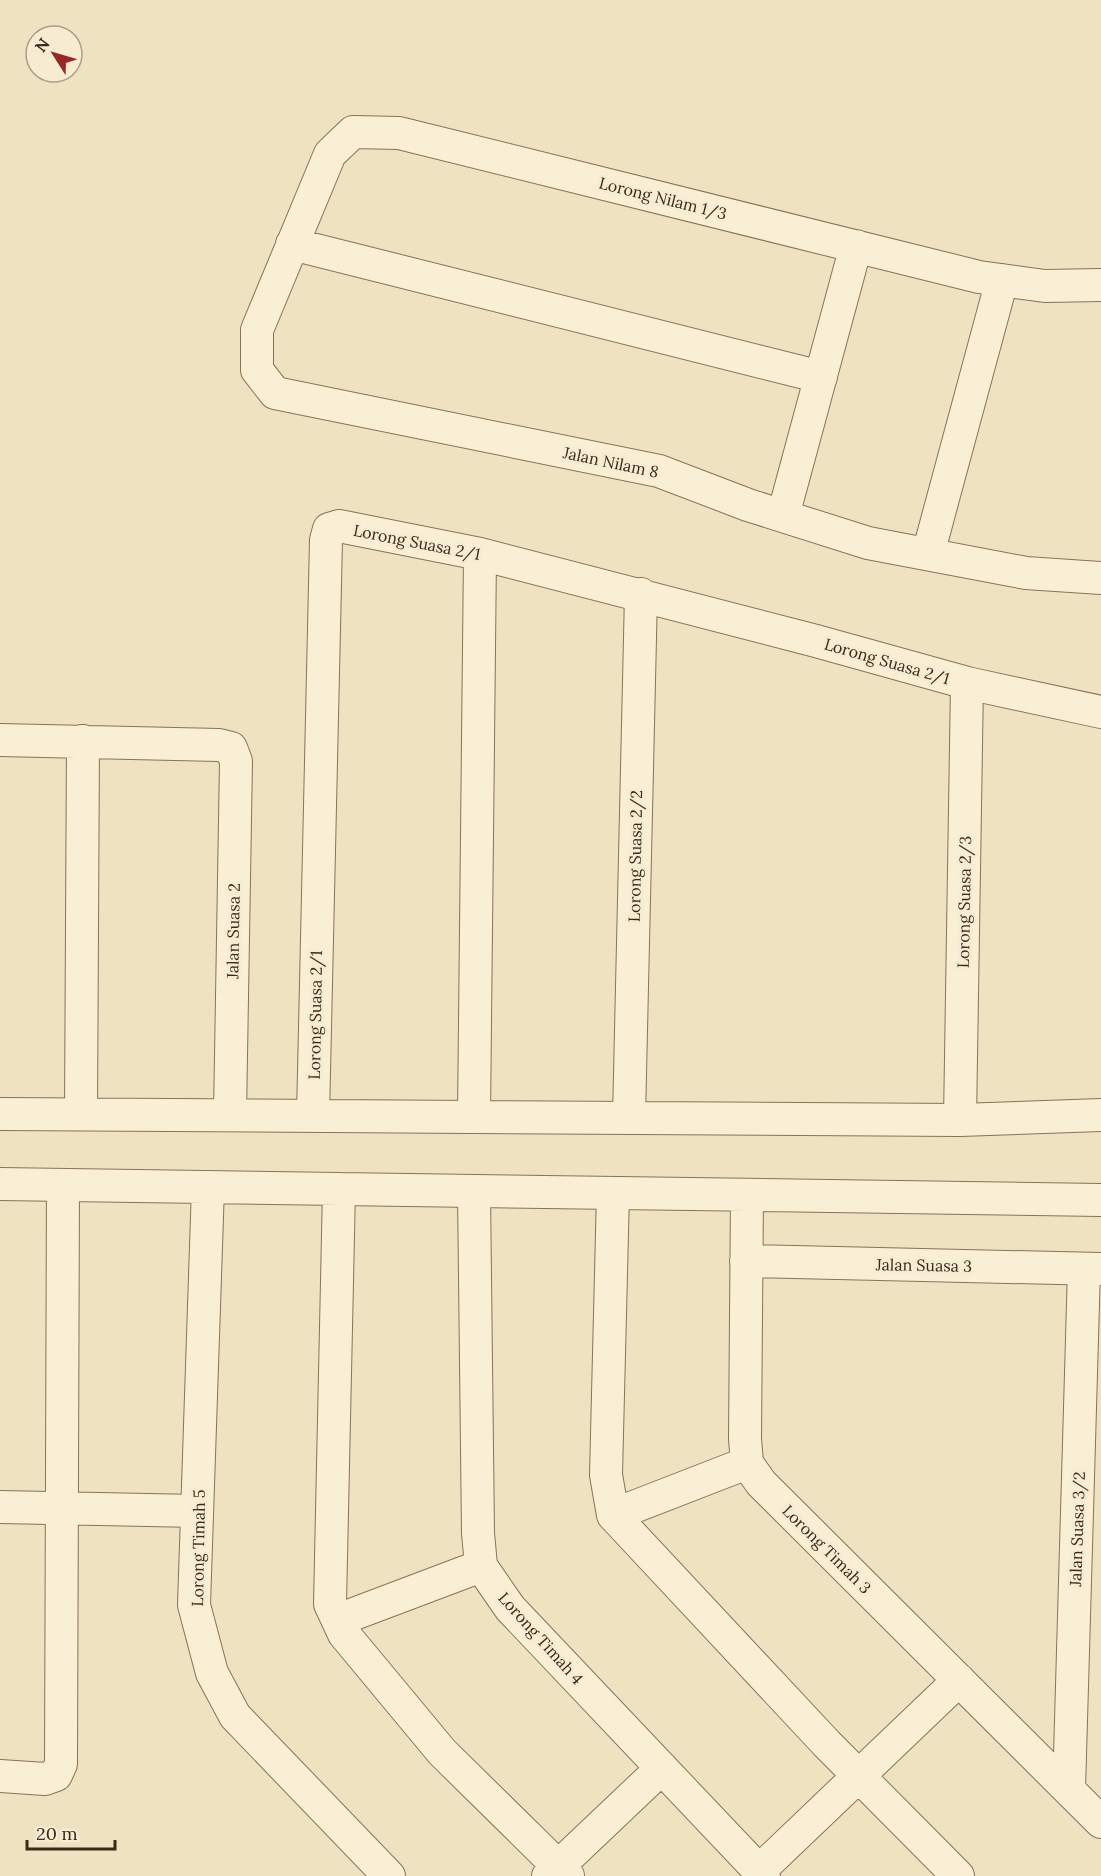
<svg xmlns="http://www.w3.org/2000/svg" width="1101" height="1876" font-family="Lora,serif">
<rect width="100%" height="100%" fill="#efe2c1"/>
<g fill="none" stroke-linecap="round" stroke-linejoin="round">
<g stroke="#897258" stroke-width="34">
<path id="minor" d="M 292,244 L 821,377
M 1101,285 L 1045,286 L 979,277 L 399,133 L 353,132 L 330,154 L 257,330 L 257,370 L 275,393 L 659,471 L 748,505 L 868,543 L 1026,573 L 1101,578
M 783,516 L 856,246
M 928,554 L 1002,280
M 0,740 L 219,745 L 231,748 L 236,761 L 230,1115
M 0,1114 L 960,1120 L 1101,1115
M 81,1114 L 83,741
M 313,1116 L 326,540 L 329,529 L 339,526 L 480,554 L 816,641 L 967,683 L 1101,712
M 474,1117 L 480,554
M 629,1118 L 641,594
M 960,1120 L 967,683
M 0,1184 L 1101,1200
M 208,1187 L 194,1605 L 212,1673 L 235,1716 L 389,1876
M 339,1189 L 330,1604 L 344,1634 L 442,1752 L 568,1876
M 474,1191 L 478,1533 L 481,1566 L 510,1608 L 764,1876
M 613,1193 L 606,1475 L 613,1515 L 827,1744 L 958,1876
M 747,1195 L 745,1439 L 747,1463 L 761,1483 L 1101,1822
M 746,1261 L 1101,1269
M 0,1507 L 197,1511
M 613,1515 L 747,1463
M 338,1620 L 481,1566
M 0,1776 L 45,1779 L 56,1775 L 61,1764 L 63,1185
M 1069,1790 L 1084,1269
M 759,1871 L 959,1680
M 548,1876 L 662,1768"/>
</g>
<use href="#minor" stroke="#f9efd5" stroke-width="32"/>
</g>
<g text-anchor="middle" stroke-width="6" stroke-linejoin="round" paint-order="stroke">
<g font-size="16" fill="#382a1d" stroke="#f6ecd1">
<text transform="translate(663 198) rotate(14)" y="6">Lorong Nilam 1/3</text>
<text transform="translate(611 462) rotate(12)" y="6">Jalan Nilam 8</text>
<text transform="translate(417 542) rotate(11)" y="6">Lorong Suasa 2/1</text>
<text transform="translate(887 661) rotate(16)" y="6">Lorong Suasa 2/1</text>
<text transform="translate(635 856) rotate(-89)" y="6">Lorong Suasa 2/2</text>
<text transform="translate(964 902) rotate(-89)" y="6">Lorong Suasa 2/3</text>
<text transform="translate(233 931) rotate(-89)" y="6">Jalan Suasa 2</text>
<text transform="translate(315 1015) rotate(-89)" y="6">Lorong Suasa 2/1</text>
<text transform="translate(924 1265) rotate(1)" y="6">Jalan Suasa 3</text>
<text transform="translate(1077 1529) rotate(-88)" y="6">Jalan Suasa 3/2</text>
<text transform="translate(198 1548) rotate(-89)" y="6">Lorong Timah 5</text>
<text transform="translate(827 1549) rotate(45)" y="6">Lorong Timah 3</text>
<text transform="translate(541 1638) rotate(48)" y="6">Lorong Timah 4</text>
</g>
</g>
<g transform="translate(54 54) rotate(307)"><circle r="28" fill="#f6ecd1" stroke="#aa9e89" stroke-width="1.5"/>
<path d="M0-4.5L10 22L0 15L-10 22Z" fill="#992727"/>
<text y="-9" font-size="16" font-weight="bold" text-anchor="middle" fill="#382a1d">N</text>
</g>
<path d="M27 1840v9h88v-9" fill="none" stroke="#382a1d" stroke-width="3"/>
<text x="36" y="1840" font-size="18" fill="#382a1d" stroke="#f6ecd1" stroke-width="4.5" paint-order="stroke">20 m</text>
</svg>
